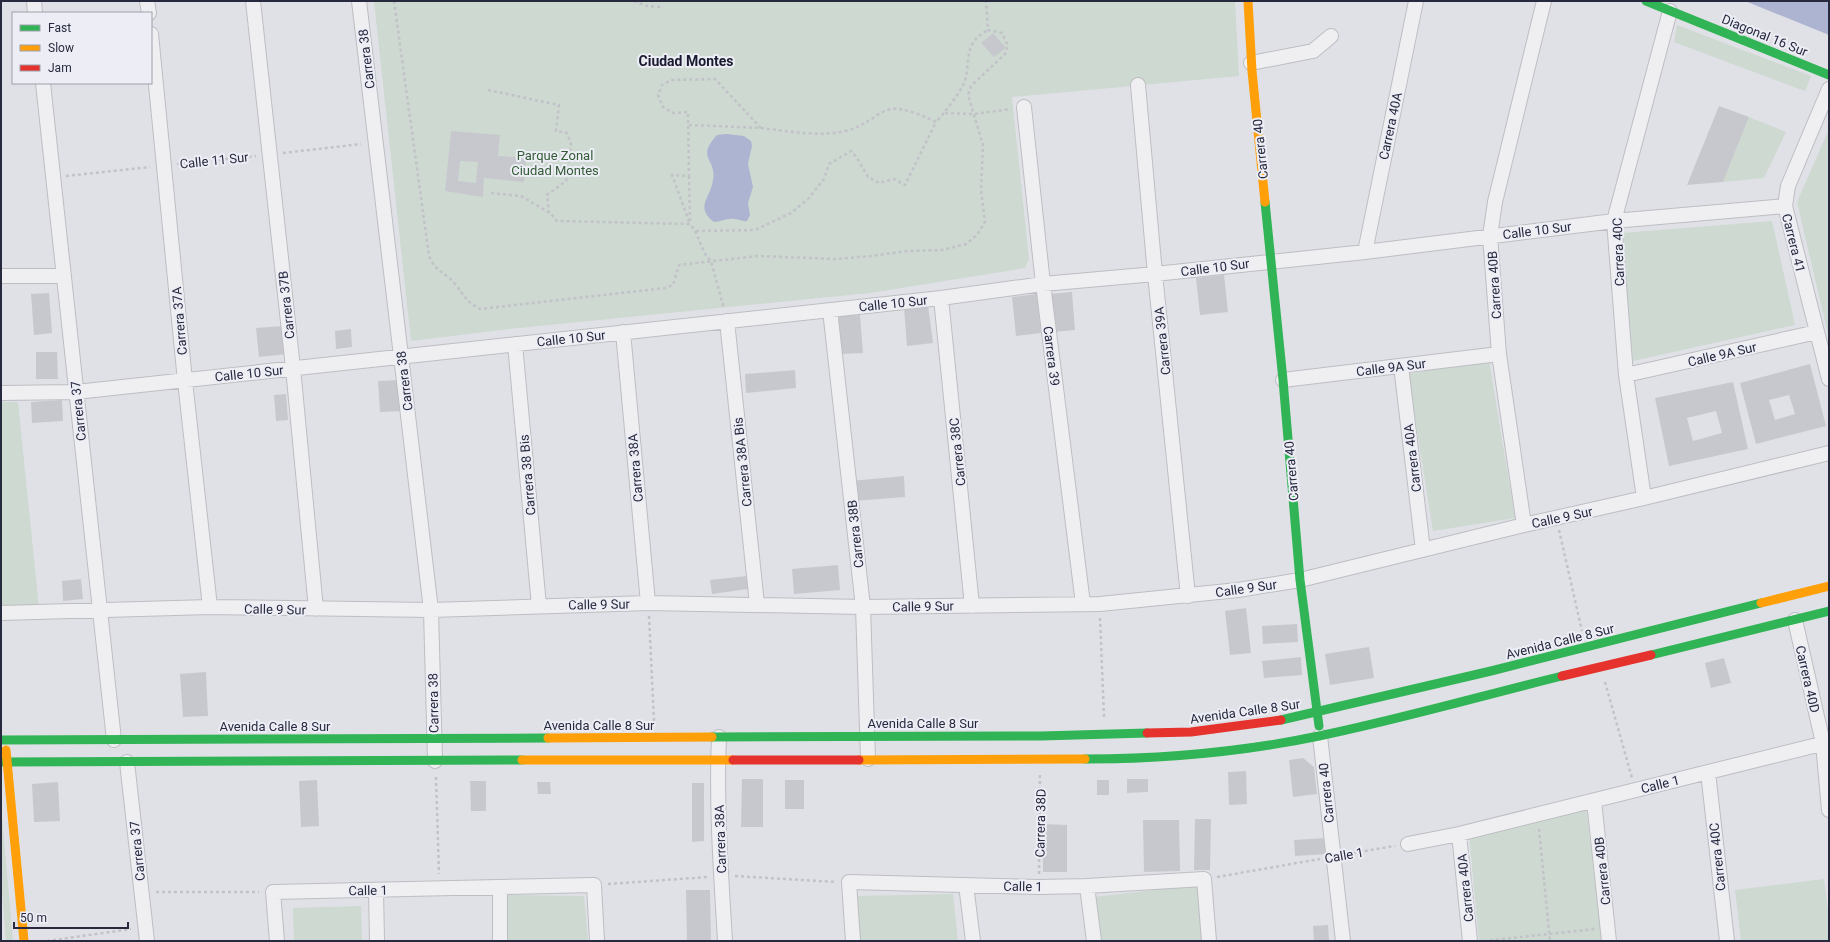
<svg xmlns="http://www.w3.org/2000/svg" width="1830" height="942" font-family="Roboto,sans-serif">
<rect width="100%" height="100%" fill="#e0e1e6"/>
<path fill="#cdd9d1" d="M 374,1 L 1235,1 L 1239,76 L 1012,97 L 1029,259 L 1025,268 L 870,293 L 509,329 L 411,341 Z
M 1677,25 L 1811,76 L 1805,91 L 1674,42 Z
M 1749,117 L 1786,132 L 1764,178 L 1723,182 Z
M 1829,129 L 1829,338 L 1797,202 Z
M 1772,221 L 1795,325 L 1633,361 L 1622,233 Z
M 1489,360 L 1515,518 L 1433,531 L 1408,374 Z
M 1,402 L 18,402 L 39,608 L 1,607 Z
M 1,806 L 13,941 L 6,941 L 1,881 Z
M 1586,806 L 1602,941 L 1479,941 L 1469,835 Z
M 1824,879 L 1829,919 L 1829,941 L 1741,941 L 1735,890 Z
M 1197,885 L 1203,941 L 1099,941 L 1094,897 Z
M 953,894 L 958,941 L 858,941 L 854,896 Z
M 508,895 L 584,896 L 588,941 L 508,941 Z
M 361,906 L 362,941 L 294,941 L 293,908 Z"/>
<path fill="#adb4d2" d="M 1745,1 L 1824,1 L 1829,3 L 1829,35 Z
M 727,134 L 744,136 L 751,141 L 752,146 L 748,164 L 753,187 L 748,203 L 750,215 L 747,221 C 742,222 739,219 734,219 C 727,218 721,222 714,222 C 694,206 711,198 713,180 C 717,158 695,159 717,135 Z"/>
<path fill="#c7c8ce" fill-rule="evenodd" d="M 993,33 L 1006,48 L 994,57 L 981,43 Z
M 1719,106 L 1749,117 L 1723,182 L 1687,185 Z
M 451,131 L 500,135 L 498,156 L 526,158 L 524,182 L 484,178 L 483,197 L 445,191 ZM 460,161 L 478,162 L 476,183 L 458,181 Z
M 1224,275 L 1228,312 L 1200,315 L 1196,278 Z
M 1072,292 L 1075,330 L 1053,332 L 1050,294 Z
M 49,293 L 52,333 L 34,335 L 31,294 Z
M 1037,294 L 1041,333 L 1016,336 L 1012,297 Z
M 928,305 L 933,343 L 907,346 L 904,308 Z
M 860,315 L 863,353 L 840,354 L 838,316 Z
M 284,326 L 287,354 L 259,357 L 256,328 Z
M 351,329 L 352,347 L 336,349 L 335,331 Z
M 36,352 L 57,352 L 58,379 L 36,379 Z
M 1810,364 L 1826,426 L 1756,444 L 1740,383 ZM 1789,395 L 1795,414 L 1775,420 L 1769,400 Z
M 795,370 L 796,388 L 746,393 L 745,374 Z
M 401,380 L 402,411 L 380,412 L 378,381 Z
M 1733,382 L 1748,449 L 1669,466 L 1655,398 ZM 1716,411 L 1722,433 L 1693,441 L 1687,418 Z
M 286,394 L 288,420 L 276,421 L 274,395 Z
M 62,400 L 63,421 L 32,423 L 31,402 Z
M 904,476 L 905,497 L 853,501 L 851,481 Z
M 838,565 L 840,590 L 794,594 L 792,569 Z
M 747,576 L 748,589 L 712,594 L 710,580 Z
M 81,579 L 83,599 L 63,601 L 62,581 Z
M 1246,608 L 1251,653 L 1230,655 L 1225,611 Z
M 1297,624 L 1298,642 L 1263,644 L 1262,626 Z
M 1369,647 L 1374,678 L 1330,685 L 1325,654 Z
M 1301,657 L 1302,675 L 1264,678 L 1262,661 Z
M 1724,658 L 1731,683 L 1711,688 L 1705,663 Z
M 206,672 L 208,716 L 183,717 L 180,674 Z
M 1303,758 L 1314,767 L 1317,794 L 1293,797 L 1289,760 Z
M 1246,771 L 1247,804 L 1229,805 L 1228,772 Z
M 742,779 L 763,779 L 763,827 L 741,827 Z
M 1127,779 L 1148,779 L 1148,792 L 1127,793 Z
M 317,780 L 319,826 L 301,827 L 299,781 Z
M 785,780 L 804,780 L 804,809 L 785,809 Z
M 1097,780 L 1109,780 L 1109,795 L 1097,795 Z
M 470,781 L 486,781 L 486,811 L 471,811 Z
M 58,782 L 60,821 L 34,822 L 32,784 Z
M 537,782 L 550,782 L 551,794 L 538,794 Z
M 692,783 L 704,783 L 704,841 L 692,842 Z
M 1195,819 L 1211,819 L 1210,870 L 1194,870 Z
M 1143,820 L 1179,820 L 1180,871 L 1144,872 Z
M 1043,824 L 1067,825 L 1067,872 L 1043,872 Z
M 1326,838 L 1328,854 L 1295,856 L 1294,840 Z
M 686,890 L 710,890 L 711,941 L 687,941 Z
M 1328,925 L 1329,941 L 1314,941 L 1313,926 Z"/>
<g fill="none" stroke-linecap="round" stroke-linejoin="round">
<g stroke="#bdbec3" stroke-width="16">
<path id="street" d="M 34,1 L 35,13
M 147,1 L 149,13
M 253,1 L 293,368 L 316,609
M 359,1 L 431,610 L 435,761
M 151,34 L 185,381 L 210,607
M 1251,63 L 1313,51 L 1331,36
M 43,83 L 114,740
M 1138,85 L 1155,274 L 1188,596
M 1829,89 L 1788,186 L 1785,206 L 1829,379
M 1024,107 L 1043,284 L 1083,604
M 1365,252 L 1416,1
M 1,276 L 64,276
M 941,298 L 972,606
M 830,310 L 863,607 L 868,759
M 727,321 L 757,604
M 623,332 L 648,603
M 515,344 L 539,606
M 1401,366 L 1423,550
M 1626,375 L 1817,332
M 1283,380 L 1499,354
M 1,393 L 76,392 L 941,298 L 1043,284 L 1155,274 L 1365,252 L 1614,221 L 1785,206
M 1644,498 L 1626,375 L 1614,221 L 1670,11
M 1524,525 L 1499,354 L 1490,236 L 1495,202 L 1544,1
M 1,613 L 210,607 L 431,610 L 648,603 L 863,607 L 1100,604 L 1238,590 L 1300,580 L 1524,525 L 1644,498 L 1829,453
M 1795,620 L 1823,743 L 1829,810
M 1320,736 L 1343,941
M 719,737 C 716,805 721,873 725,941
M 127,762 L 147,941
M 1708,772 L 1727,941
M 1594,801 L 1609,941
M 1459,834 L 1470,941
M 1408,844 L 1459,834 L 1829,742
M 966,885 L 973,941
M 1087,886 L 1094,941
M 500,887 L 500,941
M 376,890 L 377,941
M 277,941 L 273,892 L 594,885 L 597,941
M 853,941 L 849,882 L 1039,887 L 1087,886 L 1204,879 L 1209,941"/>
</g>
<path stroke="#c2c2c8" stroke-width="2.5" stroke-dasharray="3 3" stroke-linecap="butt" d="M 394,1 L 429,256 C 436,273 446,272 455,284 C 465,296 465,301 480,309 L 665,288 L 673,285 L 679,265 L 758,256 L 836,259 L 871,256 L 908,251 L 942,250 L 966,244 L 977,235 L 985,222 L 981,190 L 983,145 L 968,95 L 971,86 L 1005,54 L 1008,46 L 1002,33 L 988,30 L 986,1
M 634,1 L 647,6 L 661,7
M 488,90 L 559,105 L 556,131 L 567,133 L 571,144 L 566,181 L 547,195 L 549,213
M 945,113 L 974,114 L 1011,109
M 689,125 L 761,128 L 715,79 L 671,80 L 662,85 L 658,95 L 663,107 L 673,113 L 688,112 L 689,176 L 672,175 L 690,224
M 761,128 C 789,131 821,138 849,130 C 859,127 867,122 876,116 C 880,113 888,109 892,109 C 903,107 926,117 936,122 C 943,115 962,90 965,81 C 971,57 963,44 988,30
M 283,153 L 361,144
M 177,164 L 256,156
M 66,176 L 150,167
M 689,176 L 690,222
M 491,193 L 521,196 L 550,213 L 557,221 L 690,224 C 700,235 700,251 711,261 L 724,309
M 696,231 L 755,230 L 791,213 L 808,199 L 824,179 L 829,164 L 851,151 L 857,158 L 868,177 L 879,183 L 894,179 L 905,185 L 936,122
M 1559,530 L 1582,631
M 649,616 L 654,721
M 1100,618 L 1104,717
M 1605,682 L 1632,778
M 436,777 L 439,874
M 1539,829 L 1550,941
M 1347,854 L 1395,846
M 1039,874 L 1040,775
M 735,876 L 836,882
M 1217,877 L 1320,859
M 608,884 L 708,877
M 156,892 L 259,892
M 47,941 L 131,929
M 1484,941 L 1595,929"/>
<use href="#street" stroke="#efeff2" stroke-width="14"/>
<path stroke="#30b455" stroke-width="9" d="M 1646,1 L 1829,75
M 1265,202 L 1283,380 L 1300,580 L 1319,726
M 1651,655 L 1829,611
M 1281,720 L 1491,671 L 1761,603
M 712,737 L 1041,736 L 1147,733
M 1,740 L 548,738
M 1085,759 C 1163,759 1242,752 1319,736 C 1401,719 1481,696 1562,676
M 1,762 L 522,760"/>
<path stroke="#ff9f0a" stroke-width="9" d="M 1248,1 L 1252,71 L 1265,202
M 1761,603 L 1829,586
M 548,738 L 712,737
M 6,750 L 24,941
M 522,760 L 733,760
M 859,760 L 1085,759"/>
<path stroke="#e5322d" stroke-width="9" d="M 1562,676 L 1651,655
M 1147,733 L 1191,732 L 1281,720
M 733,760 L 859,760"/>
</g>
<g text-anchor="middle" stroke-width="4" stroke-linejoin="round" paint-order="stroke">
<g font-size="13" fill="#27293f" stroke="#edeef5">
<text transform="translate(1765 35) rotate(22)" y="5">Diagonal 16 Sur</text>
<text transform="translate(366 59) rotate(-97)" y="5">Carrera 38</text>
<text transform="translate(1390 126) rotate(-78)" y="5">Carrera 40A</text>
<text transform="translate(1260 149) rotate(-96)" y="5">Carrera 40</text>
<text transform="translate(214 160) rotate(-6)" y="5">Calle 11 Sur</text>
<text transform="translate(1537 230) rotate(-7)" y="5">Calle 10 Sur</text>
<text transform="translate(1794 243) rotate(76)" y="5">Carrera 41</text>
<text transform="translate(1618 252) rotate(-92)" y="5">Carrera 40C</text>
<text transform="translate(1215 267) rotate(-7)" y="5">Calle 10 Sur</text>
<text transform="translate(1494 285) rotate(-94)" y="5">Carrera 40B</text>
<text transform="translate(893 303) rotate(-6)" y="5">Calle 10 Sur</text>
<text transform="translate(286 305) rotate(-96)" y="5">Carrera 37B</text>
<text transform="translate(179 321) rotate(-95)" y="5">Carrera 37A</text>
<text transform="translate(571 338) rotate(-6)" y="5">Calle 10 Sur</text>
<text transform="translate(1162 341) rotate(-96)" y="5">Carrera 39A</text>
<text transform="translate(1722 354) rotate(-13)" y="5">Calle 9A Sur</text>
<text transform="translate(1052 356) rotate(83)" y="5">Carrera 39</text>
<text transform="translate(1391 367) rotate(-7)" y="5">Calle 9A Sur</text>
<text transform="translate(249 373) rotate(-6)" y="5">Calle 10 Sur</text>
<text transform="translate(404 381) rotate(-97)" y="5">Carrera 38</text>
<text transform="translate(78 411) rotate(-96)" y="5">Carrera 37</text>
<text transform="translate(957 452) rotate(-96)" y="5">Carrera 38C</text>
<text transform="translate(1412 458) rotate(-97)" y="5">Carrera 40A</text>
<text transform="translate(742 462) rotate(-96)" y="5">Carrera 38A Bis</text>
<text transform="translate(635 468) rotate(-95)" y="5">Carrera 38A</text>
<text transform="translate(1291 471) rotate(-95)" y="5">Carrera 40</text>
<text transform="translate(527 475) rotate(-95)" y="5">Carrera 38 Bis</text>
<text transform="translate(1562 517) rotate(-12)" y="5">Calle 9 Sur</text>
<text transform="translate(855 534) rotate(-96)" y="5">Carrera 38B</text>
<text transform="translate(1246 588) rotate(-8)" y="5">Calle 9 Sur</text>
<text transform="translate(599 604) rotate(-1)" y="5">Calle 9 Sur</text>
<text transform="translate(923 606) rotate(-1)" y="5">Calle 9 Sur</text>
<text transform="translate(275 609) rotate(1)" y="5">Calle 9 Sur</text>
<text transform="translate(1560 641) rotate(-14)" y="5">Avenida Calle 8 Sur</text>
<text transform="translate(1808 679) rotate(77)" y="5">Carrera 40D</text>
<text transform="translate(433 703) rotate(-91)" y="5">Carrera 38</text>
<text transform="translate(1245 711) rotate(-8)" y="5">Avenida Calle 8 Sur</text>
<text x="923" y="728">Avenida Calle 8 Sur</text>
<text x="599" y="730">Avenida Calle 8 Sur</text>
<text x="275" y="731">Avenida Calle 8 Sur</text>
<text transform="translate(1660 784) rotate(-14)" y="5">Calle 1</text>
<text transform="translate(1326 793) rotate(-96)" y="5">Carrera 40</text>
<text transform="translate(1040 823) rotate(-89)" y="5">Carrera 38D</text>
<text transform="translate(720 839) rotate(-92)" y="5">Carrera 38A</text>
<text transform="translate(137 851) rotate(-96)" y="5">Carrera 37</text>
<text transform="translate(1344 855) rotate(-10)" y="5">Calle 1</text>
<text transform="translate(1717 857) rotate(-96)" y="5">Carrera 40C</text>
<text transform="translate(1602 871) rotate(-96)" y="5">Carrera 40B</text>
<text transform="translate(1023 886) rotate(1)" y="5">Calle 1</text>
<text transform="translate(1465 888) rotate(-96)" y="5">Carrera 40A</text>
<text transform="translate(368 890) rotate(-1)" y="5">Calle 1</text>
</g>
<g font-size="13" fill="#345a37" stroke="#edeef5">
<text x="555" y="160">Parque Zonal<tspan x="555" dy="15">Ciudad Montes</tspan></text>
</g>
<g font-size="14" font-weight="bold" fill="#191a2f" stroke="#edeef5">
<text x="686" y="66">Ciudad Montes</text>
</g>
</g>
<rect width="1830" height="942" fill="none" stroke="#27293f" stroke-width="4"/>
<rect x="12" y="12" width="140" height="72" fill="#edeef5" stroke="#9e9fac"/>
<rect x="20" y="25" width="20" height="6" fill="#30b455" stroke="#9e9fac"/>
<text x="48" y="32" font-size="12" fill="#27293f">Fast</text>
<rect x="20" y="45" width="20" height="6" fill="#ff9f0a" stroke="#9e9fac"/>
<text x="48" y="52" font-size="12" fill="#27293f">Slow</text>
<rect x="20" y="65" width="20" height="6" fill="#e5322d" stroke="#9e9fac"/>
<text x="48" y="72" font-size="12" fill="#27293f">Jam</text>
<path d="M14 922v6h114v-6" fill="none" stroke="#27293f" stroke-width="2"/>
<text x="20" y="922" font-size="12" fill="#27293f" stroke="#edeef5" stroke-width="3" paint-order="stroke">50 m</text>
</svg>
